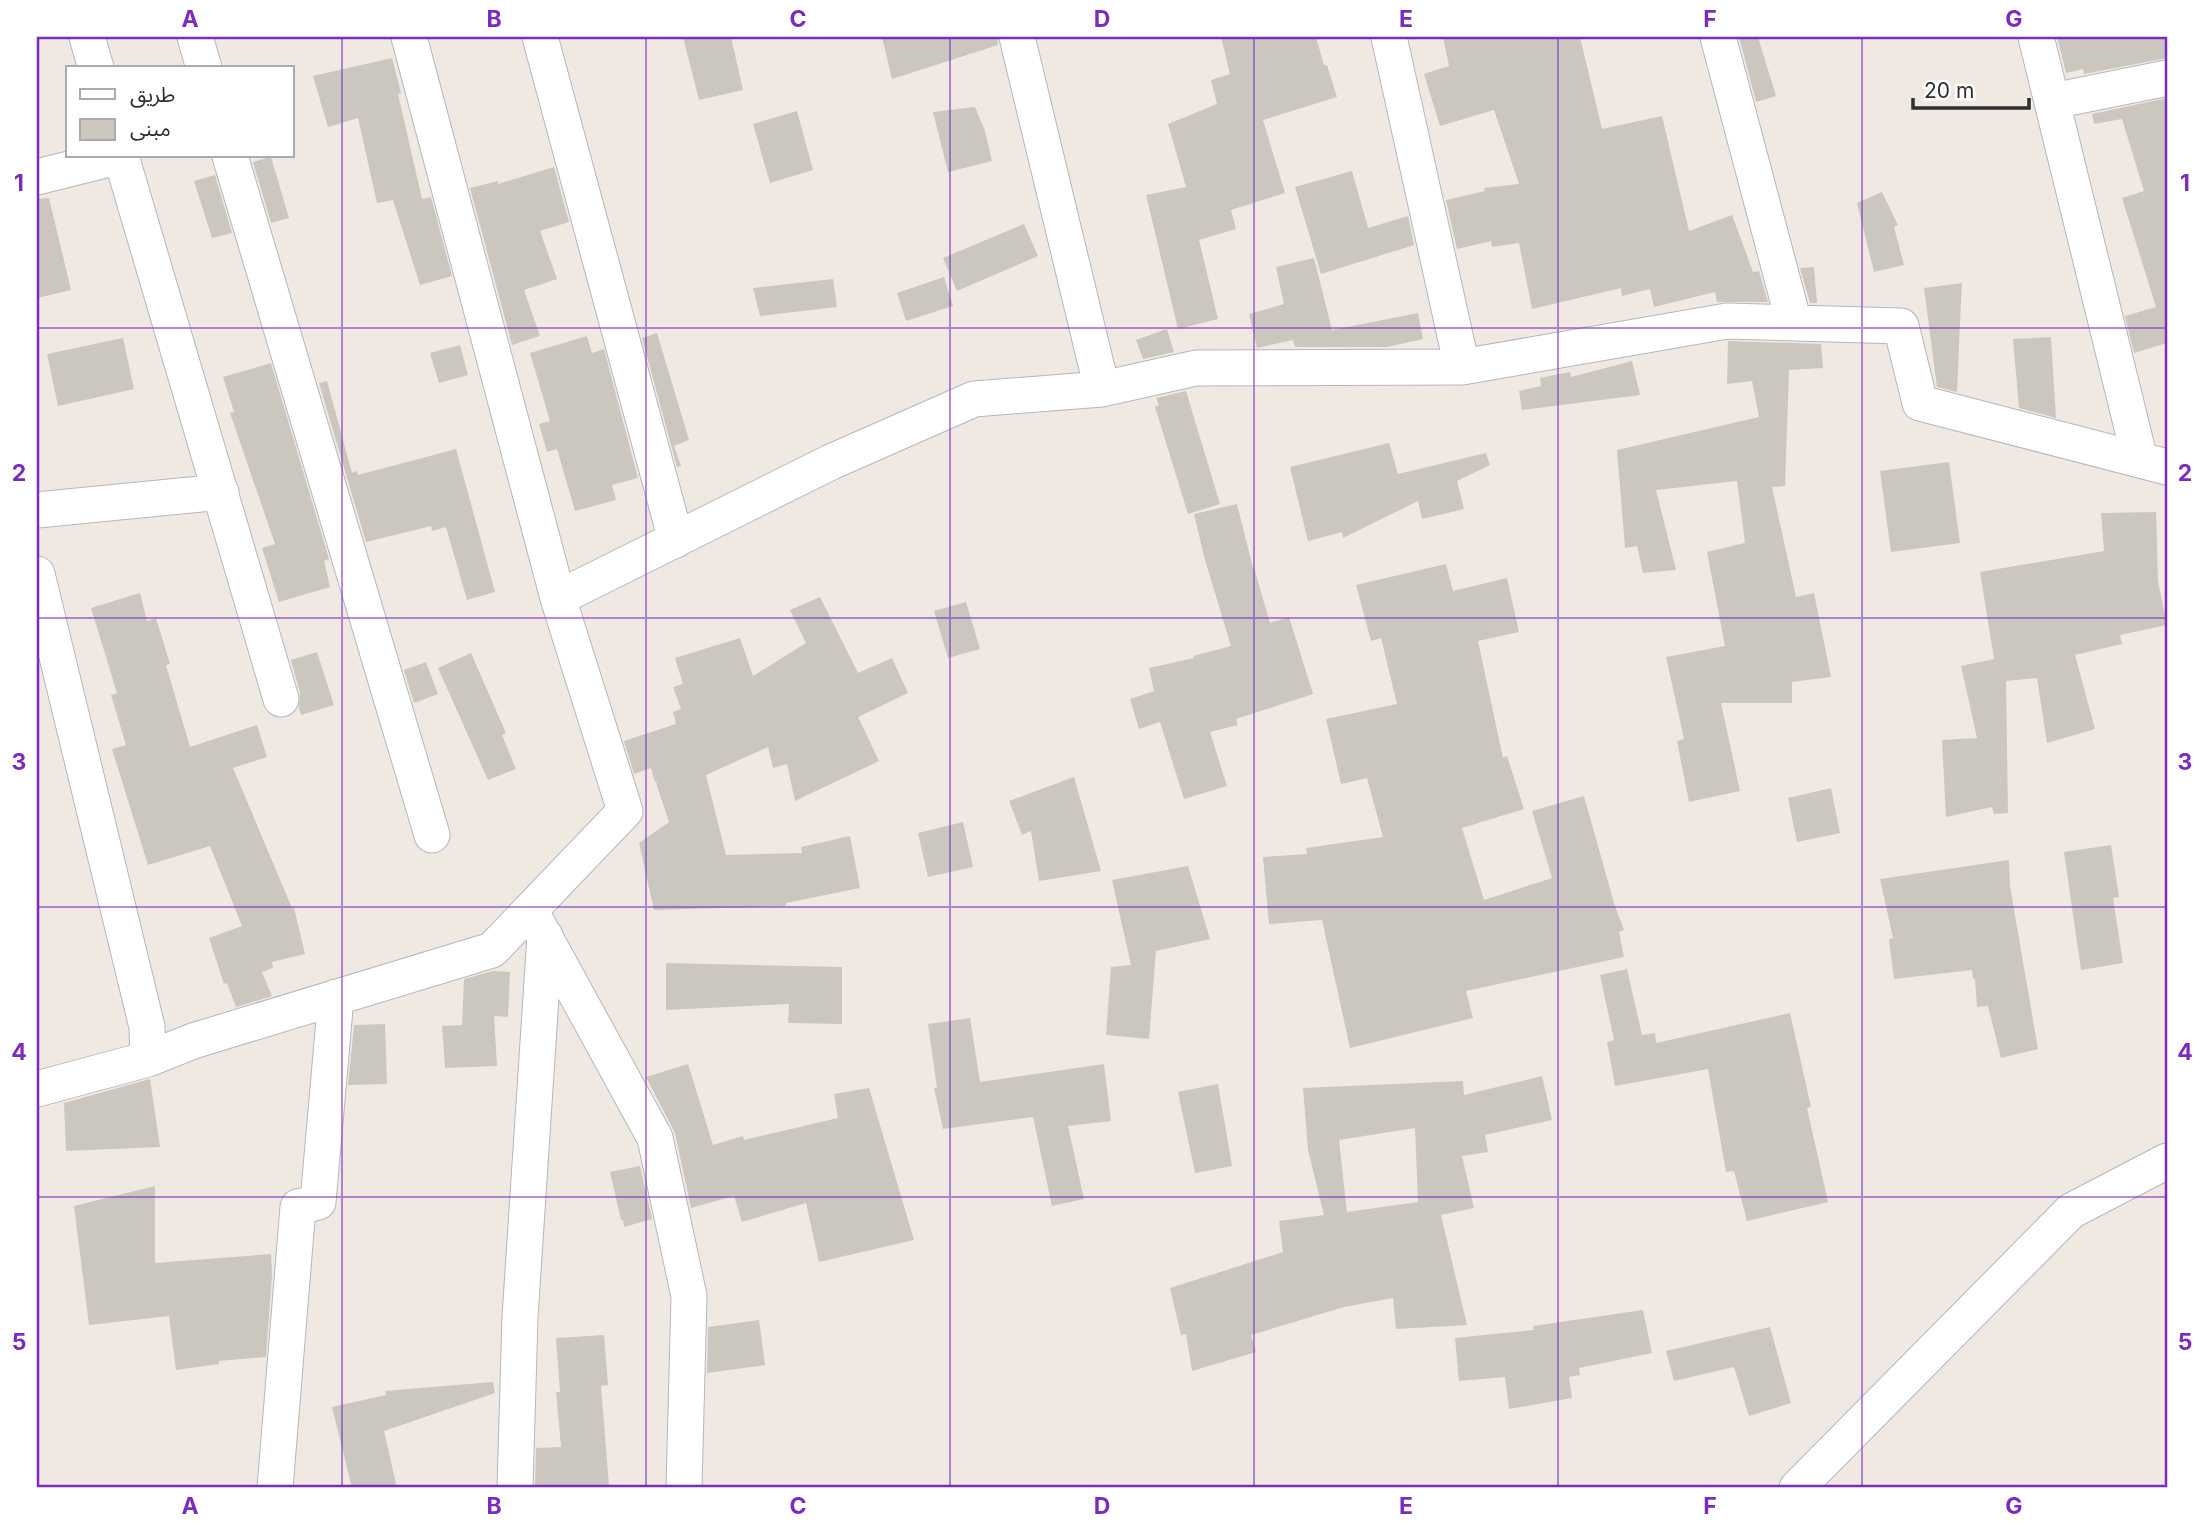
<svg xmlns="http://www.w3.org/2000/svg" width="2204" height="1525" font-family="Inter,'Noto Sans Arabic',sans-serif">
<rect width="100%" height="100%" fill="#efe9e1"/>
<path fill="#cbc7bf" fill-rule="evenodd" d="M 683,37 L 731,37 L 743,90 L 699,100 Z
M 882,37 L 997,37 L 998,45 L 892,79 Z
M 1221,37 L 1316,37 L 1324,65 L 1327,65 L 1337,97 L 1263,120 L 1285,193 L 1231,210 L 1236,229 L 1199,240 L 1218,319 L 1178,329 L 1146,195 L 1186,187 L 1168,124 L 1217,104 L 1211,80 L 1230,74 Z
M 1443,37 L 1580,37 L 1602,129 L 1662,116 L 1689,231 L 1732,215 L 1753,272 L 1759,271 L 1768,302 L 1717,302 L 1715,292 L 1654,307 L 1650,289 L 1622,296 L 1621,288 L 1532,309 L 1519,243 L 1492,247 L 1491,241 L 1457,249 L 1446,200 L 1485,191 L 1484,188 L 1519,184 L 1494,110 L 1440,126 L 1424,74 L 1449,66 Z
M 1739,37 L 1758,37 L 1776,96 L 1756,102 Z
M 2057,37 L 2167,37 L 2167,58 L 2084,74 L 2083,69 L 2066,73 Z
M 392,58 L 401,93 L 398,94 L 422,199 L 431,197 L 452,276 L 420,285 L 393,200 L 377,203 L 358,118 L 328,127 L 313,76 Z
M 2167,98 L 2167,343 L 2134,353 L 2125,316 L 2156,307 L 2122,198 L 2144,191 L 2122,119 L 2094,124 L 2092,114 Z
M 975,107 L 985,131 L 992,161 L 948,172 L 933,112 Z
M 797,111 L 813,170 L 770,183 L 753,124 Z
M 271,157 L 289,218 L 271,223 L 253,162 Z
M 554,167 L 569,222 L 540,231 L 557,279 L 524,290 L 540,336 L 512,345 L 470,188 L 498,181 L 498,184 Z
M 1352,171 L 1368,228 L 1408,216 L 1414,245 L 1321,274 L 1295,187 Z
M 215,175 L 232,233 L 212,238 L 194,181 Z
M 1882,192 L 1898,225 L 1894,227 L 1904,265 L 1874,272 L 1857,203 Z
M 49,198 L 71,290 L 37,298 L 37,199 Z
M 1024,224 L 1038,256 L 957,291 L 943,258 Z
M 1314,258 L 1332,330 L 1418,313 L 1423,339 L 1387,347 L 1295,347 L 1293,340 L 1257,348 L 1249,314 L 1284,304 L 1276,267 Z
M 1814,267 L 1817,303 L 1810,303 L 1800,268 Z
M 944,277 L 953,306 L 906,321 L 897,293 Z
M 833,279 L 837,307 L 760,316 L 753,288 Z
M 1962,283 L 1960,322 L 1957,392 L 1937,387 L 1924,288 Z
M 1167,329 L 1174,352 L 1143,359 L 1136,340 Z
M 657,333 L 689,440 L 674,446 L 681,466 L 677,467 L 642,338 Z
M 587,336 L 592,353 L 604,349 L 638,478 L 612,485 L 616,500 L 575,511 L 557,449 L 547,452 L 539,424 L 550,421 L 530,353 Z
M 2051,337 L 2056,418 L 2019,408 L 2013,339 Z
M 123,338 L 134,389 L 58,406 L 47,354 Z
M 1728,341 L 1821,344 L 1823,368 L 1789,370 L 1785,486 L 1772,487 L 1796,597 L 1814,593 L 1831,677 L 1792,682 L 1792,703 L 1721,703 L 1740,791 L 1689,802 L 1677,741 L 1684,739 L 1666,657 L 1725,646 L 1707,552 L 1745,543 L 1737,481 L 1656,490 L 1676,570 L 1643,573 L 1637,546 L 1625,548 L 1617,450 L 1759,417 L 1752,381 L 1727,384 Z
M 460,345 L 468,375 L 439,383 L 430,353 Z
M 1632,361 L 1640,395 L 1522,410 L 1519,391 L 1541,386 L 1540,378 L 1570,372 L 1571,377 Z
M 271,363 L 329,559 L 324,561 L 330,587 L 279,602 L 262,548 L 275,544 L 230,413 L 234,412 L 223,377 Z
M 327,381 L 352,473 L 357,471 L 358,475 L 456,449 L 495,592 L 467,600 L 446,527 L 432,531 L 431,526 L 366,542 L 319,383 Z
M 1186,391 L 1220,504 L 1188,514 L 1155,407 L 1159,405 L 1156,398 Z
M 1389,443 L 1398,474 L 1486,453 L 1490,465 L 1457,481 L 1464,509 L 1422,519 L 1418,501 L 1343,538 L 1342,532 L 1308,541 L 1290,467 Z
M 1949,462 L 1960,543 L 1891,552 L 1880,471 Z
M 1237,504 L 1253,568 L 1254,568 L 1270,623 L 1289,617 L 1313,694 L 1236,719 L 1238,725 L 1210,732 L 1227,786 L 1184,799 L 1160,722 L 1139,729 L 1130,699 L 1154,691 L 1149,668 L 1194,658 L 1193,656 L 1231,646 L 1205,560 L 1194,514 Z
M 2156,512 L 2158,581 L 2167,625 L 2120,635 L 2122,644 L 2075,655 L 2095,729 L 2047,743 L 2037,678 L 2006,681 L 2008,813 L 1994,814 L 1992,807 L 1946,817 L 1942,740 L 1977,738 L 1961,666 L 1994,659 L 1980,572 L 2104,551 L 2101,513 Z
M 1446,564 L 1453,591 L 1507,578 L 1519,632 L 1478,641 L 1503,758 L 1507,756 L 1524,809 L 1462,828 L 1484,900 L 1552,878 L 1532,811 L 1584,796 L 1614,903 L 1624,930 L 1619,932 L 1624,957 L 1466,991 L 1473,1018 L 1350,1048 L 1322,920 L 1269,924 L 1263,857 L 1307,854 L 1306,848 L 1383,837 L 1367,778 L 1341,784 L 1326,719 L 1397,704 L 1381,638 L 1371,641 L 1356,585 Z
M 140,593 L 147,621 L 156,618 L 170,664 L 166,665 L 190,747 L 257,725 L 267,757 L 233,768 L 292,908 L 294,908 L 305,954 L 272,962 L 273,968 L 262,972 L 272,996 L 236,1007 L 227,983 L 224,984 L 209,938 L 242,926 L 210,846 L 148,865 L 112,749 L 126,745 L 111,695 L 117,693 L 91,608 Z
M 820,597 L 858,673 L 892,658 L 908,693 L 858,717 L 879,761 L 795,801 L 787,764 L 773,768 L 768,747 L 706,775 L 726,855 L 802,853 L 801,847 L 850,836 L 860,888 L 786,903 L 786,906 L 654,910 L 639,843 L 669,822 L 656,783 L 658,781 L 655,782 L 651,768 L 634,774 L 624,741 L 676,724 L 673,712 L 681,709 L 673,687 L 683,684 L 675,658 L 740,638 L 753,676 L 806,643 L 790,610 Z
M 966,602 L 980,649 L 948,658 L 934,611 Z
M 317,652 L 334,705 L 301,715 L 299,708 L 300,693 L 291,660 Z
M 471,653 L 506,733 L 502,735 L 516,769 L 488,780 L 438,668 Z
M 426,662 L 438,694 L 414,703 L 404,670 Z
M 1074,777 L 1101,871 L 1039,881 L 1031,831 L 1022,835 L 1009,801 Z
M 1831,788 L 1840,833 L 1797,842 L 1788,798 Z
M 963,822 L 973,867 L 928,877 L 918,833 Z
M 2111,845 L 2119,897 L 2113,898 L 2123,963 L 2081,970 L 2064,852 Z
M 2009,860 L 2010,886 L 2038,1049 L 2001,1058 L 1988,1006 L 1977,1007 L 1975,979 L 1973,979 L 1972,970 L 1894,979 L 1889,939 L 1893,938 L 1880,879 Z
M 1188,866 L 1210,939 L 1156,951 L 1149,1039 L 1106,1035 L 1111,967 L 1131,965 L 1112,880 Z
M 666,963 L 842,967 L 842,1024 L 788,1023 L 789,1004 L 666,1010 Z
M 1627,969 L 1642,1035 L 1655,1033 L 1656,1043 L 1790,1013 L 1811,1107 L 1807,1108 L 1828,1202 L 1747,1221 L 1734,1171 L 1726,1172 L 1708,1069 L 1615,1086 L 1607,1042 L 1614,1040 L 1600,975 Z
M 493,971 L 510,972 L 508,1017 L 494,1016 L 497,1066 L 445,1068 L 442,1026 L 462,1025 L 464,979 Z
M 970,1018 L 980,1082 L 1104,1064 L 1111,1121 L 1068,1126 L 1084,1199 L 1052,1206 L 1033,1117 L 943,1129 L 934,1088 L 937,1088 L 928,1024 Z
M 385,1024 L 387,1084 L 348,1085 L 354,1025 Z
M 688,1064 L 713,1145 L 743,1136 L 744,1140 L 838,1118 L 834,1094 L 869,1088 L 914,1240 L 819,1262 L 806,1203 L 742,1222 L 734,1196 L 691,1208 L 675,1133 L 646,1077 Z
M 1542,1076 L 1552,1120 L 1485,1135 L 1488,1152 L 1462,1156 L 1474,1208 L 1441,1215 L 1467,1325 L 1396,1329 L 1393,1298 L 1344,1307 L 1251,1335 L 1256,1352 L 1192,1371 L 1186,1334 L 1181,1335 L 1170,1288 L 1283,1252 L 1279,1221 L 1324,1215 L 1308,1150 L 1303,1088 L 1463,1081 L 1464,1095 ZM 1415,1128 L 1418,1202 L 1347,1212 L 1339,1140 Z
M 150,1079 L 160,1147 L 66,1151 L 64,1103 Z
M 1218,1084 L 1232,1166 L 1195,1173 L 1178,1092 Z
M 640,1166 L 652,1219 L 624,1227 L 623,1220 L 621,1220 L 610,1172 Z
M 155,1186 L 155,1263 L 271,1254 L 272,1275 L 266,1357 L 219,1361 L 219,1364 L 176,1370 L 169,1316 L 89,1325 L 74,1206 Z
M 1643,1310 L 1652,1353 L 1579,1368 L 1580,1375 L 1569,1377 L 1572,1398 L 1509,1409 L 1505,1377 L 1459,1381 L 1455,1338 L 1534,1330 L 1533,1326 Z
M 759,1320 L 765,1365 L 707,1373 L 708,1327 Z
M 1770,1327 L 1791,1403 L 1749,1416 L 1734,1367 L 1674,1381 L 1666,1351 Z
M 604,1335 L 608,1385 L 601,1386 L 609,1486 L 535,1488 L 536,1448 L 561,1447 L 556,1392 L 560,1392 L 556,1338 Z
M 493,1382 L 495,1393 L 384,1431 L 397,1488 L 352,1488 L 332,1407 L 386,1395 L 385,1391 Z"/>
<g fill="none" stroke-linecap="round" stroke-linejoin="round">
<g stroke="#b4b7c1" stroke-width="37">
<path id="street" d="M 87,37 L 96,68
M 195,37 L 204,68
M 540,37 L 676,540
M 1017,37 L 1102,389
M 1389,37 L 1462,367
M 1718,37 L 1794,323
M 2036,37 L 2140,460
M 2053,101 L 2167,78
M 121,156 L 281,699
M 230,156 L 432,835
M 37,177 L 121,156
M 37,510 L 221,492
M 37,574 L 147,1027 L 148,1059
M 558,598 L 831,462 L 974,399 L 1102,389 L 1196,368 L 1462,367 L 1727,321 L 1901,326 L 1920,403 L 2167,467
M 530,910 L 655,1138 L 689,1296 L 684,1488
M 37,1089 L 148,1059 L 193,1041 L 492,950 L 625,811 L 558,598 L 409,37
M 275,1488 L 298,1207 L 318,1202 L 336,997
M 515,1488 L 520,1317 L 545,936
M 1797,1488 L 2071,1211 L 2167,1161"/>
</g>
<use href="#street" stroke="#fff" stroke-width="35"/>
</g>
<path fill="none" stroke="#7b2cbf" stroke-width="2" stroke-opacity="0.55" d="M 342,37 L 342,1488M 646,37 L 646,1488M 950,37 L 950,1488M 1254,37 L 1254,1488M 1558,37 L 1558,1488M 1862,37 L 1862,1488M 37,328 L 2167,328M 37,618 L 2167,618M 37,907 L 2167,907M 37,1197 L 2167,1197"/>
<rect width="2204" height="1525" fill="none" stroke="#ffffff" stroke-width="77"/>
<rect x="66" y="66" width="228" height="91" fill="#ffffff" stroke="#ababab" stroke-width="2"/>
<rect x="80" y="89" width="35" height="10" fill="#ffffff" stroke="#ababab" stroke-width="2"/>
<text x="130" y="102" font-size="21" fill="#2e2e2e">طريق</text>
<rect x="80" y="119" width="35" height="21" fill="#cbc7bf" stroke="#ababab" stroke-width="2"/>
<text x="130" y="136" font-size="21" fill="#2e2e2e">مبنى</text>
<path d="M1913 98v10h116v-10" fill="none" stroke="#2e2e2e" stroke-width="3.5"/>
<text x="1924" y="98" font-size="21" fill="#2e2e2e" stroke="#ffffff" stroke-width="5" paint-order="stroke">20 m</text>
<rect x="38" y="38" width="2128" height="1448" fill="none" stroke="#7b2cbf" stroke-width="2.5"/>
<g font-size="23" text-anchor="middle" font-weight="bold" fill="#7b2cbf">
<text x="190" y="27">A</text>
<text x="494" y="27">B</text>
<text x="798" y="27">C</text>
<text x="1102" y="27">D</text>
<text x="1406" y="27">E</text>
<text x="1710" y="27">F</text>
<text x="2014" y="27">G</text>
<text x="19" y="191">1</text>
<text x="2185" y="191">1</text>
<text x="19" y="481">2</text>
<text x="2185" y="481">2</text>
<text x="19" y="770">3</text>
<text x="2185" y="770">3</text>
<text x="19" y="1060">4</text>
<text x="2185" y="1060">4</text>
<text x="19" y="1350">5</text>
<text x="2185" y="1350">5</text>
<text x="190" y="1514">A</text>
<text x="494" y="1514">B</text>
<text x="798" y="1514">C</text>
<text x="1102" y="1514">D</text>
<text x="1406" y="1514">E</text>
<text x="1710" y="1514">F</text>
<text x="2014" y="1514">G</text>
</g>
</svg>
